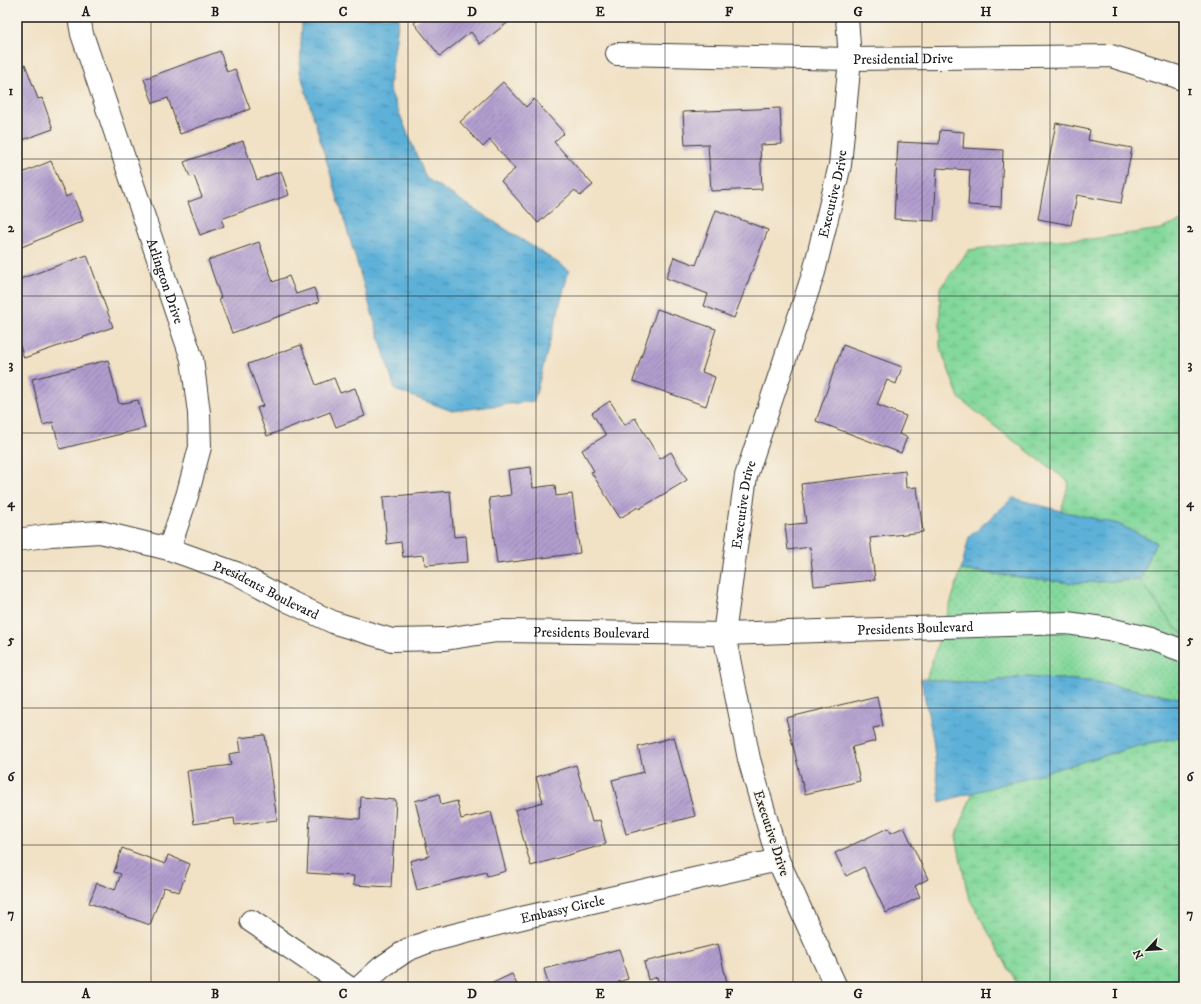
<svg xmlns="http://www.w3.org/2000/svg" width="1201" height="1004" font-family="'IM FELL DW Pica',serif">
<defs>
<pattern id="wetland-marsh" width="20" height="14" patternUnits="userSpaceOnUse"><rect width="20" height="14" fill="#83d89b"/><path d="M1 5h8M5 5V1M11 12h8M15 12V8" fill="none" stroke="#71b985"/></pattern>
<pattern id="park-dots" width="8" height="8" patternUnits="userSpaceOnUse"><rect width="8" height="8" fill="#83d89b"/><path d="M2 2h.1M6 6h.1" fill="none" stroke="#71b985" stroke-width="1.8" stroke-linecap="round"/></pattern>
<pattern id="water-ripples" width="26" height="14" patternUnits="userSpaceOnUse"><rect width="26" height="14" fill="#5db0d8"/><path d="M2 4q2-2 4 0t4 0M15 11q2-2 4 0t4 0" fill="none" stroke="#4c8eae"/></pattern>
<pattern id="building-hatch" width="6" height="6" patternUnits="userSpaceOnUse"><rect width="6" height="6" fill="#b29ecf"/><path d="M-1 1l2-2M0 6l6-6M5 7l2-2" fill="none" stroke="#9080a7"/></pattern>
</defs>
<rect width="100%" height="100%" fill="#f7f3e8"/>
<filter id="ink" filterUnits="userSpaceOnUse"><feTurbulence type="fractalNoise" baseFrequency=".025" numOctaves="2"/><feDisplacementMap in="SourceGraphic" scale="8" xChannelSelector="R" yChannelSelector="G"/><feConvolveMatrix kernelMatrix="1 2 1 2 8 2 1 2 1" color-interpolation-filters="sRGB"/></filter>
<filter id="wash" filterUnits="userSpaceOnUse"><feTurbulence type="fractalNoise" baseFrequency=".012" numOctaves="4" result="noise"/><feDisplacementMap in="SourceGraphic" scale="16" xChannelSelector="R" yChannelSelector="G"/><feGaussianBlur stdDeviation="0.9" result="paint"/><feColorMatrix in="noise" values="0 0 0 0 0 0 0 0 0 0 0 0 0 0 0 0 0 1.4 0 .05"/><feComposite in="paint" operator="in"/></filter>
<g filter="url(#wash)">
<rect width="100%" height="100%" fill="#f1e1c5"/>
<path fill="url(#wetland-marsh)" stroke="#507a5c" d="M 1184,220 L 1184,634 L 1175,629 L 1140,580 L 1156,542 L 1118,524 L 1061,511 L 1069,482 L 1006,435 L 959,398 L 940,347 L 940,288 L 969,250 L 1039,240 L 1091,239 L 1161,229 Z
M 1184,737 L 1184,987 L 1019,987 L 968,896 L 956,836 L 973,792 L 1149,743 Z"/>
<path fill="url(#park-dots)" stroke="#507a5c" d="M 961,570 L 1072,583 L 1140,580 L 1175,628 L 1184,634 L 1184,701 L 1179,698 L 1090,681 L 1025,677 L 975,683 L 926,680 Z"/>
<path fill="url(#water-ripples)" stroke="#3c667a" d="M 302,17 L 399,17 L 389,88 L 426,178 L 569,270 L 534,401 L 452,411 L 395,390 L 300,72 Z
M 1013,498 L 1061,511 L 1118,524 L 1156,542 L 1140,580 L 1072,583 L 961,570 L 969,537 Z
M 1025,677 L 1090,681 L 1179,698 L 1184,701 L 1184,737 L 1149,743 L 940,802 L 933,739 L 921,679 L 975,683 Z"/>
<g id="blocks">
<path fill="url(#building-hatch)" d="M 17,17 L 19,17 L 20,27 L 17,27 Z
M 421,17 L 515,17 L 480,44 L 471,32 L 440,56 L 414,23 Z
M 220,51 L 227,72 L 235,69 L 250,109 L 180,134 L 168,98 L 153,103 L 144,79 Z
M 25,64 L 38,99 L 42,98 L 53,129 L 17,142 L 17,67 Z
M 503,82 L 526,107 L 534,99 L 564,133 L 554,142 L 593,185 L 580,196 L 575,190 L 538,223 L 501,181 L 515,169 L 490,140 L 483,147 L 460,122 Z
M 780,108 L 782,144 L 760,145 L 762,189 L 711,191 L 708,144 L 685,145 L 683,112 Z
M 1056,123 L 1090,130 L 1088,140 L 1132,148 L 1121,203 L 1077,195 L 1071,225 L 1038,219 Z
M 940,130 L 964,132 L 963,148 L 1003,150 L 1001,207 L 968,205 L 970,170 L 937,168 L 934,221 L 894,219 L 898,142 L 939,144 Z
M 243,141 L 257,180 L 281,171 L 289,195 L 221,219 L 224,226 L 200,235 L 188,202 L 202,197 L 194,176 L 190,177 L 184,162 Z
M 51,161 L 66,197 L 72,194 L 83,221 L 17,249 L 17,175 Z
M 716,210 L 768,230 L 734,318 L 704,306 L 708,294 L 666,278 L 674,257 L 696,265 Z
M 259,242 L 273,282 L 289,276 L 296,294 L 314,288 L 319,302 L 232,333 L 219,299 L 221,298 L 208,260 Z
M 87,255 L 113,327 L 24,358 L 17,337 L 17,280 Z
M 657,309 L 716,329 L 702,372 L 715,377 L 706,406 L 633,381 Z
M 301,345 L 316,385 L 334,378 L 340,393 L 355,388 L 365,416 L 336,427 L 330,412 L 267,436 L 257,408 L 263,406 L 248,364 Z
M 843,345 L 902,367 L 896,384 L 887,380 L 877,405 L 906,416 L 899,434 L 907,437 L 901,453 L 816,421 Z
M 108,360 L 119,404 L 138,400 L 145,428 L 60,449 L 53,422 L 43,425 L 32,379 Z
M 610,401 L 625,425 L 635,418 L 660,459 L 671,452 L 687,480 L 639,509 L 638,507 L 620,518 L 591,472 L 594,471 L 582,450 L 606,435 L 592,413 Z
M 531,467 L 533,488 L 555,485 L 556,496 L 572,494 L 580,553 L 497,564 L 489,498 L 511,495 L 508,470 Z
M 905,471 L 906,488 L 917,487 L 923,532 L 870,538 L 875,580 L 814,586 L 810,547 L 788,550 L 785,525 L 806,523 L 801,484 Z
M 450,491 L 454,537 L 466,536 L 468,562 L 425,565 L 424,555 L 403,557 L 401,542 L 387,544 L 383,497 Z
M 877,696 L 883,726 L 873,728 L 876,741 L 852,747 L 860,781 L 805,794 L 786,718 Z
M 265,735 L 277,820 L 235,825 L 234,818 L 194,824 L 187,771 L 231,765 L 229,754 L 241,752 L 239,738 Z
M 674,737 L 695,816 L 626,834 L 612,780 L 644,772 L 638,747 Z
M 576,765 L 592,822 L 600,820 L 606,844 L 531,866 L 515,810 L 543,802 L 536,777 Z
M 439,794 L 441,805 L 457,801 L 461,819 L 491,812 L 506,871 L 487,876 L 486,872 L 417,890 L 410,861 L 429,856 L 415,801 Z
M 361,797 L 396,800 L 391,887 L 353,885 L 354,876 L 307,873 L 310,815 L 360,819 Z
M 904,827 L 928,879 L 915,886 L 920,897 L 886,913 L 864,867 L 846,876 L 835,853 L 888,828 L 891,833 Z
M 122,848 L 165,864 L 168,855 L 190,864 L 179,892 L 164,887 L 150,925 L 89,903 L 97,883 L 115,890 L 121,874 L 114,872 Z
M 718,944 L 728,987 L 660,987 L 657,977 L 648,980 L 644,962 Z
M 619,949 L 628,979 L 618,982 L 620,987 L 549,987 L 544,969 Z
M 512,974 L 518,987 L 484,987 Z"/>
</g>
</g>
<g filter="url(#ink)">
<use href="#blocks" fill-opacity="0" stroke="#3c3a35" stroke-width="1"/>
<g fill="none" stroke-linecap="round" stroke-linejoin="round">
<g stroke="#3c3a35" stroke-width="24">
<g id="minor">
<path id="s1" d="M 79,17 L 82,34 L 192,359 L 199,413 L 200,447 L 187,496 L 169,549"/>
<path id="s2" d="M 617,54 L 850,59 L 1111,56 L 1175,76 L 1184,80"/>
<path id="s3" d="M 17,540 L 51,535 L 100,532 L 169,549 L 236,573 L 288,601 L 335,623 L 392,640 L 445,639 L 497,631 L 724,634 L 1067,623 L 1109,629 L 1151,639 L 1184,651"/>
<path d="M 251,921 L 348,987"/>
<path id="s4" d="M 360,987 L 382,967 L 407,950 L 430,941 L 526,917 L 778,860"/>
<path id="s5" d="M 836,987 L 778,860 L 749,759 L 724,634 L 746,476 L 814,272 L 840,165 L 850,59 L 847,17"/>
</g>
</g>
<use href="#minor" stroke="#fff" stroke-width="22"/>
</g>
</g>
<path fill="none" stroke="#1c1c1c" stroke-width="1" stroke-opacity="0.55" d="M 151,17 L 151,987M 279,17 L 279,987M 408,17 L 408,987M 536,17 L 536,987M 665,17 L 665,987M 793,17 L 793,987M 922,17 L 922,987M 1050,17 L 1050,987M 17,159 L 1184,159M 17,296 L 1184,296M 17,433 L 1184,433M 17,571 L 1184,571M 17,708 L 1184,708M 17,845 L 1184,845"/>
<g text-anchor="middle" stroke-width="3" stroke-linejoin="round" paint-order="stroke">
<g font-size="14" fill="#1c1c1c" stroke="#f7f3e8">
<text dy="5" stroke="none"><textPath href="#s2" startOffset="286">Presidential Drive</textPath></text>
<text dy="5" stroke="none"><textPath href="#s5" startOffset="827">Executive Drive</textPath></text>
<text dy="5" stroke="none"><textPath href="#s1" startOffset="278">Arlington Drive</textPath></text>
<text dy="5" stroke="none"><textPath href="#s5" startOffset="503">Executive Drive</textPath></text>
<text dy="5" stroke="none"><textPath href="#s3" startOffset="260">Presidents Boulevard</textPath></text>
<text dy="5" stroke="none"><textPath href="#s3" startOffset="920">Presidents Boulevard</textPath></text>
<text dy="5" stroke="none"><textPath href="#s3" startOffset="596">Presidents Boulevard</textPath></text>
<text transform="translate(772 833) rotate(72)" y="5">Executive Drive</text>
<text dy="5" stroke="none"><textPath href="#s4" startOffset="221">Embassy Circle</textPath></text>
</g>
</g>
<rect width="1201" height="1004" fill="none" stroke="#f7f3e8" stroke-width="44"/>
<g transform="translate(1147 950) rotate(245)" stroke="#f7f3e8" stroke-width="3" paint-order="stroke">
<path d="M0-3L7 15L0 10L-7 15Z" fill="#1c1c1c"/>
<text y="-6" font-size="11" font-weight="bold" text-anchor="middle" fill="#1c1c1c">N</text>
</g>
<rect x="22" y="22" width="1157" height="960" fill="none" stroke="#1c1c1c" stroke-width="1.5"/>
<g font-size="13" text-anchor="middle" font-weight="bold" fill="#1c1c1c">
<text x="86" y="16">A</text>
<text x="215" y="16">B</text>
<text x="343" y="16">C</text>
<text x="472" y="16">D</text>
<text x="600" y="16">E</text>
<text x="729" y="16">F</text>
<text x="858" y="16">G</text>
<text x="986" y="16">H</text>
<text x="1115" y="16">I</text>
<text x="11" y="95">1</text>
<text x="1190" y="95">1</text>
<text x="11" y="232">2</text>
<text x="1190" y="232">2</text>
<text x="11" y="369">3</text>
<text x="1190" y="369">3</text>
<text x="11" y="507">4</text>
<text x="1190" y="507">4</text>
<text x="11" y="644">5</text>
<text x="1190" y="644">5</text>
<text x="11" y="781">6</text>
<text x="1190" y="781">6</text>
<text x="11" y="918">7</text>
<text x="1190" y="918">7</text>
<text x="86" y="998">A</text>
<text x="215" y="998">B</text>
<text x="343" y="998">C</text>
<text x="472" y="998">D</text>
<text x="600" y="998">E</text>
<text x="729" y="998">F</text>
<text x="858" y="998">G</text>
<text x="986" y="998">H</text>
<text x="1115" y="998">I</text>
</g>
</svg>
